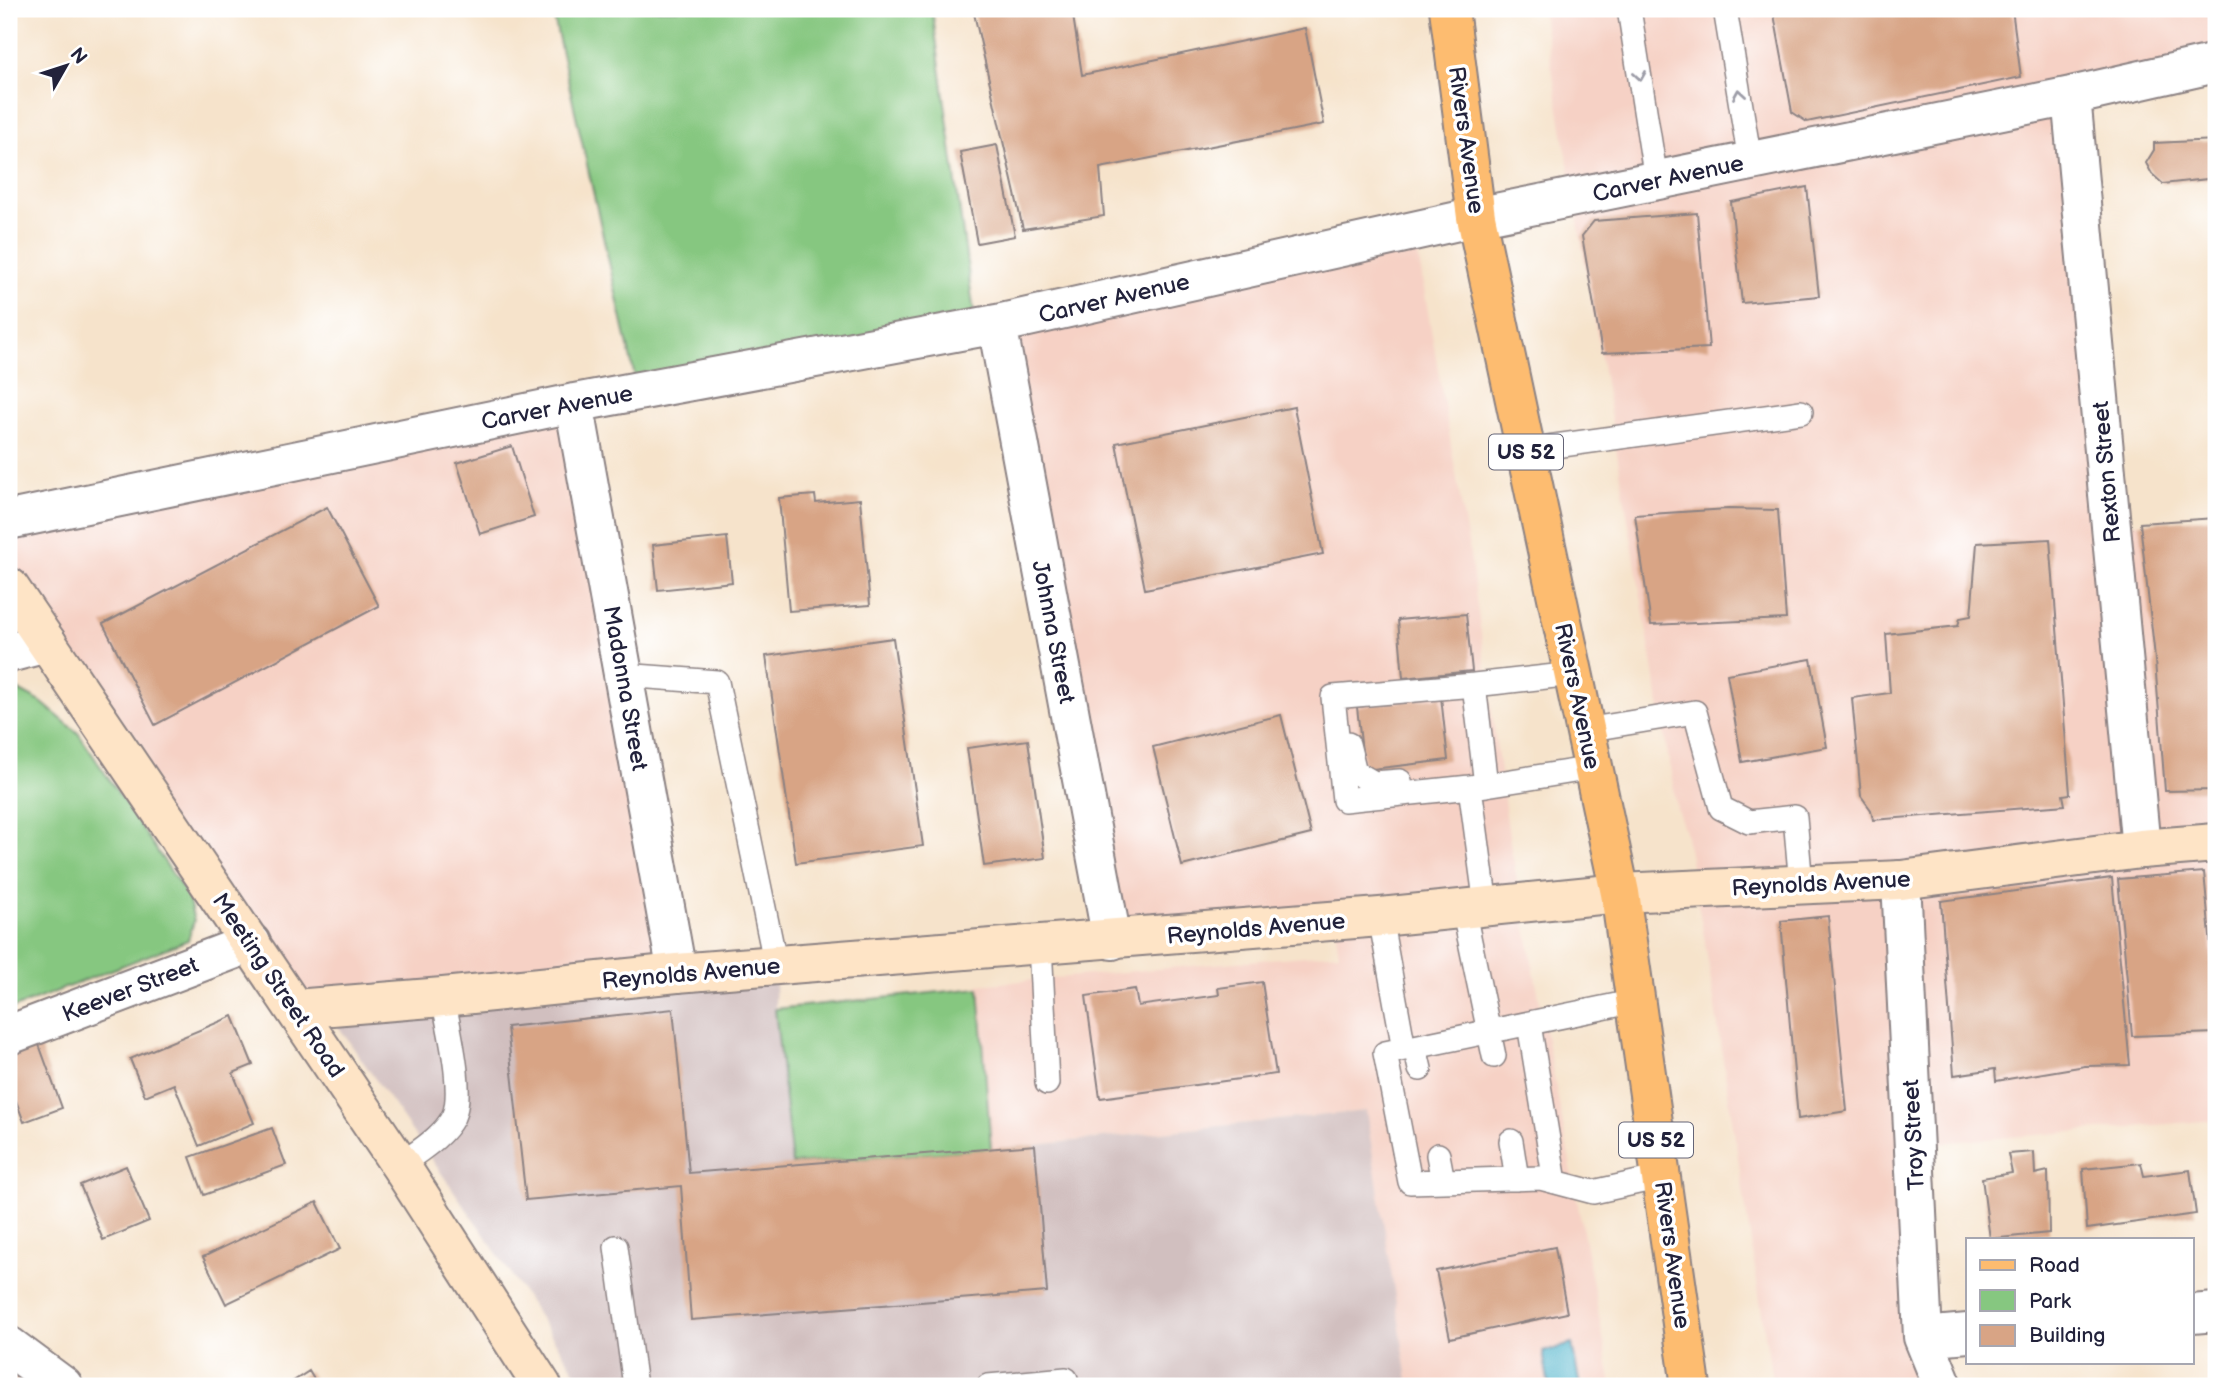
<svg xmlns="http://www.w3.org/2000/svg" width="2225" height="1395" font-family="'Balsamiq Sans',sans-serif">
<rect width="100%" height="100%" fill="#fff"/>
<filter id="ink" filterUnits="userSpaceOnUse"><feTurbulence type="fractalNoise" baseFrequency=".0143" numOctaves="2"/><feDisplacementMap in="SourceGraphic" scale="14" xChannelSelector="R" yChannelSelector="G"/><feConvolveMatrix kernelMatrix="1 2 1 2 8 2 1 2 1" color-interpolation-filters="sRGB"/></filter>
<filter id="wash" filterUnits="userSpaceOnUse"><feTurbulence type="fractalNoise" baseFrequency=".00686" numOctaves="4" result="noise"/><feDisplacementMap in="SourceGraphic" scale="28" xChannelSelector="R" yChannelSelector="G"/><feGaussianBlur stdDeviation="1.57" result="paint"/><feColorMatrix in="noise" values="0 0 0 0 0 0 0 0 0 0 0 0 0 0 0 0 0 1.4 0 .05"/><feComposite in="paint" operator="in"/></filter>
<g filter="url(#wash)">
<rect width="100%" height="100%" fill="#f6e3cb"/>
<path fill="#f6d1c5" d="M 1542,9 L 2216,9 L 2216,63 L 2089,91 L 2111,525 L 2216,518 L 2216,1120 L 1914,1145 L 1924,1386 L 1773,1386 L 1705,942 L 1685,831 L 1677,809 Z
M 1414,231 L 1470,555 L 1510,843 L 1612,1386 L 1409,1386 L 1365,1111 L 991,1149 L 978,985 L 1339,953 L 1334,922 L 1112,940 L 997,324 Z
M 574,403 L 677,973 L 295,1009 L 9,587 L 9,520 Z"/>
<path fill="#d1bfbf" d="M 776,966 L 775,1009 L 793,1164 L 1035,1145 L 1366,1111 L 1409,1386 L 585,1386 L 484,1234 L 324,1006 Z"/>
<path fill="#86c780" stroke="#54745e" stroke-width="2" d="M 552,9 L 932,9 L 976,328 L 638,391 Z
M 9,685 L 41,702 L 78,733 L 188,897 L 194,921 L 188,940 L 9,1010 Z
M 979,988 L 991,1149 L 792,1164 L 775,1009 Z"/>
<path fill="#4ab1c9" stroke="#366a82" stroke-width="2" d="M 1572,1344 L 1580,1386 L 1549,1386 L 1543,1352 Z"/>
<g id="blocks">
<path fill="#d8a485" d="M 973,9 L 1072,9 L 1082,75 L 1305,28 L 1324,124 L 1100,168 L 1104,216 L 1023,229 Z
M 1773,9 L 2012,9 L 2021,77 L 1807,122 L 1792,112 Z
M 2216,140 L 2216,178 L 2163,184 L 2152,174 L 2146,163 L 2154,150 L 2154,143 Z
M 997,145 L 1015,236 L 977,243 L 960,152 Z
M 1807,187 L 1819,296 L 1742,303 L 1731,202 Z
M 1697,213 L 1709,348 L 1602,353 L 1582,236 L 1594,221 Z
M 1294,407 L 1323,554 L 1145,589 L 1116,443 Z
M 512,446 L 534,517 L 480,534 L 457,463 Z
M 815,495 L 816,503 L 860,499 L 870,605 L 789,611 L 779,498 Z
M 327,507 L 379,606 L 155,725 L 103,624 Z
M 1728,509 L 1778,510 L 1786,619 L 1651,625 L 1635,515 Z
M 2216,518 L 2216,790 L 2165,791 L 2154,648 L 2140,523 Z
M 727,537 L 732,582 L 658,590 L 653,545 Z
M 2050,539 L 2070,794 L 2063,795 L 2065,805 L 1873,820 L 1871,810 L 1861,796 L 1852,698 L 1890,693 L 1886,634 L 1958,626 L 1960,618 L 1971,616 L 1977,543 Z
M 1466,614 L 1472,671 L 1403,678 L 1398,620 Z
M 893,638 L 923,846 L 796,863 L 766,656 Z
M 1811,659 L 1827,747 L 1742,762 L 1727,674 Z
M 1441,697 L 1448,760 L 1364,770 L 1357,707 Z
M 1281,715 L 1311,834 L 1182,866 L 1153,747 Z
M 1028,740 L 1045,858 L 984,866 L 967,748 Z
M 2204,872 L 2216,1002 L 2216,1033 L 2132,1036 L 2118,879 Z
M 2112,878 L 2130,1065 L 2085,1066 L 1996,1081 L 1995,1069 L 1954,1075 L 1941,901 Z
M 1828,916 L 1847,1111 L 1798,1119 L 1781,921 Z
M 1262,982 L 1276,1074 L 1100,1098 L 1086,996 L 1135,989 L 1138,1006 L 1219,995 L 1218,988 Z
M 673,1009 L 689,1173 L 1035,1145 L 1047,1292 L 691,1320 L 681,1186 L 526,1200 L 507,1027 Z
M 233,1016 L 253,1065 L 233,1073 L 254,1123 L 199,1146 L 174,1084 L 145,1096 L 130,1059 Z
M 37,1039 L 62,1108 L 24,1122 L 9,1082 L 9,1049 Z
M 272,1128 L 286,1165 L 204,1195 L 190,1157 Z
M 2034,1152 L 2035,1174 L 2048,1171 L 2049,1233 L 1990,1239 L 1982,1178 L 2012,1173 L 2008,1154 Z
M 2141,1163 L 2144,1176 L 2190,1170 L 2196,1214 L 2087,1229 L 2083,1169 Z
M 126,1166 L 149,1221 L 103,1240 L 80,1185 Z
M 317,1202 L 340,1249 L 226,1304 L 203,1257 Z
M 1555,1247 L 1567,1313 L 1450,1338 L 1436,1271 Z
M 15,1366 L 26,1386 L 9,1386 L 9,1369 Z
M 309,1371 L 318,1386 L 286,1386 Z"/>
</g>
</g>
<g filter="url(#ink)">
<use href="#blocks" fill-opacity="0" stroke="#8c8283" stroke-width="2"/>
<g fill="none" stroke-linecap="round" stroke-linejoin="round">
<g stroke="#8c8283" stroke-width="26">
<path id="lane" d="M 1629,9 L 1656,180
M 1725,9 L 1750,161
M 1526,450 L 1801,412
M 623,675 L 717,682 L 776,966
M 1474,685 L 1573,674
M 1585,730 L 1695,712 L 1721,808 L 1749,822 L 1795,817 L 1801,885
M 1348,744 L 1355,772 L 1374,783 L 1400,781
M 1486,785 L 1474,685 L 1333,697 L 1344,800 L 1470,787 L 1486,785 L 1593,768
M 1470,787 L 1486,906
M 1463,908 L 1494,1056
M 1380,917 L 1404,1049
M 1040,945 L 1047,1083
M 1636,1001 L 1385,1053 L 1410,1182 L 1540,1178 L 1593,1192 L 1661,1177
M 1529,1024 L 1555,1182
M 1415,1047 L 1420,1069
M 1511,1141 L 1517,1179
M 1438,1155 L 1443,1181
M 400,1165 C 417,1152 443,1137 453,1117 C 465,1092 448,1026 443,997
M 616,1247 L 635,1386
M 988,1386 L 1066,1379"/>
</g>
<g stroke="#8c8283" stroke-width="42">
<path id="street" d="M 2071,96 L 2141,849
M 997,324 L 1112,940
M 574,403 L 677,973
M 9,520 L 574,403 L 997,324 L 1476,217 L 2071,96 L 2216,63
M 9,653 L 47,643
M 1901,880 L 1923,1337 L 1943,1386
M 9,1035 L 251,943
M 2192,1314 L 2216,1312
M 1923,1337 L 1968,1333
M 9,1346 L 63,1386"/>
</g>
<g stroke="#8c8283" stroke-width="42">
<path id="secondary" d="M 9,587 L 400,1165 L 542,1386
M 295,1009 L 443,997 L 677,973 L 1380,917 L 1620,893 L 1901,880 L 2141,849 L 2216,843"/>
</g>
<g stroke="#8c8283" stroke-width="42">
<path id="primary" d="M 1449,9 L 1476,217 L 1620,893 L 1691,1386"/>
</g>
<use href="#lane" stroke="#fff" stroke-width="23"/>
<use href="#street" stroke="#fff" stroke-width="38"/>
<use href="#secondary" stroke="#fee4c6" stroke-width="38"/>
<use href="#primary" stroke="#fdbc70" stroke-width="38"/>
</g>
<defs><path id="oneway-chevron" d="M-2-3.5L2.5 0L-2 3.5" fill="none" stroke-width="1.6" stroke-linecap="round" stroke-linejoin="round" transform="scale(1.75)"/></defs>
<g stroke="#9c9ca7">
<use href="#oneway-chevron" transform="translate(1640 76) rotate(81)"/>
<use href="#oneway-chevron" transform="translate(1739 94) rotate(-99)"/>
</g>
</g>
<g text-anchor="middle" stroke-width="7" stroke-linejoin="round" paint-order="stroke">
<g fill="#fff" stroke="#646476" stroke-width="2">
<rect x="1489" y="434.5" width="74" height="35" rx="5"/>
<rect x="1619" y="1122.5" width="74" height="35" rx="5"/>
</g>
<g font-size="21" font-weight="bold" fill="#22223b">
<text x="1526" y="459">US 52</text>
<text x="1656" y="1147">US 52</text>
</g>
<g font-size="23" fill="#22223b" stroke="#fff">
<text transform="translate(1467 140) rotate(82)" y="8">Rivers Avenue</text>
<text transform="translate(1668 178) rotate(-12)" y="8">Carver Avenue</text>
<text transform="translate(1114 298) rotate(-13)" y="8">Carver Avenue</text>
<text transform="translate(557 407) rotate(-11)" y="8">Carver Avenue</text>
<text transform="translate(2106 472) rotate(-95)" y="8">Rexton Street</text>
<text transform="translate(1054 632) rotate(79)" y="8">Johnna Street</text>
<text transform="translate(626 688) rotate(80)" y="8">Madonna Street</text>
<text transform="translate(1578 696) rotate(78)" y="8">Rivers Avenue</text>
<text transform="translate(1821 883) rotate(-3)" y="8">Reynolds Avenue</text>
<text transform="translate(1256 928) rotate(-5)" y="8">Reynolds Avenue</text>
<text transform="translate(691 973) rotate(-5)" y="8">Reynolds Avenue</text>
<text transform="translate(279 985) rotate(56)" y="8">Meeting Street Road</text>
<text transform="translate(130 989) rotate(-21)" y="8">Keever Street</text>
<text transform="translate(1913 1135) rotate(-93)" y="8">Troy Street</text>
<text transform="translate(1673 1255) rotate(82)" y="8">Rivers Avenue</text>
</g>
</g>
<rect width="2225" height="1395" fill="none" stroke="#fff" stroke-width="35"/>
<rect x="1966" y="1238" width="228" height="126" fill="#ffffff" stroke="#a7a7b1" stroke-width="2"/>
<rect x="1980" y="1260" width="35" height="10" fill="#fdbc70" stroke="#a7a7b1" stroke-width="2"/>
<text x="2029" y="1272" font-size="21" fill="#22223b">Road</text>
<rect x="1980" y="1290" width="35" height="21" fill="#86c780" stroke="#a7a7b1" stroke-width="2"/>
<text x="2029" y="1308" font-size="21" fill="#22223b">Park</text>
<rect x="1980" y="1325" width="35" height="21" fill="#d8a485" stroke="#a7a7b1" stroke-width="2"/>
<text x="2029" y="1342" font-size="21" fill="#22223b">Building</text>
<g transform="translate(66 66) rotate(51)" stroke="#ffffff" stroke-width="5" paint-order="stroke">
<path d="M0-5L12 26L0 18L-12 26Z" fill="#22223b"/>
<text y="-10" font-size="19" font-weight="bold" text-anchor="middle" fill="#22223b">N</text>
</g>
</svg>
